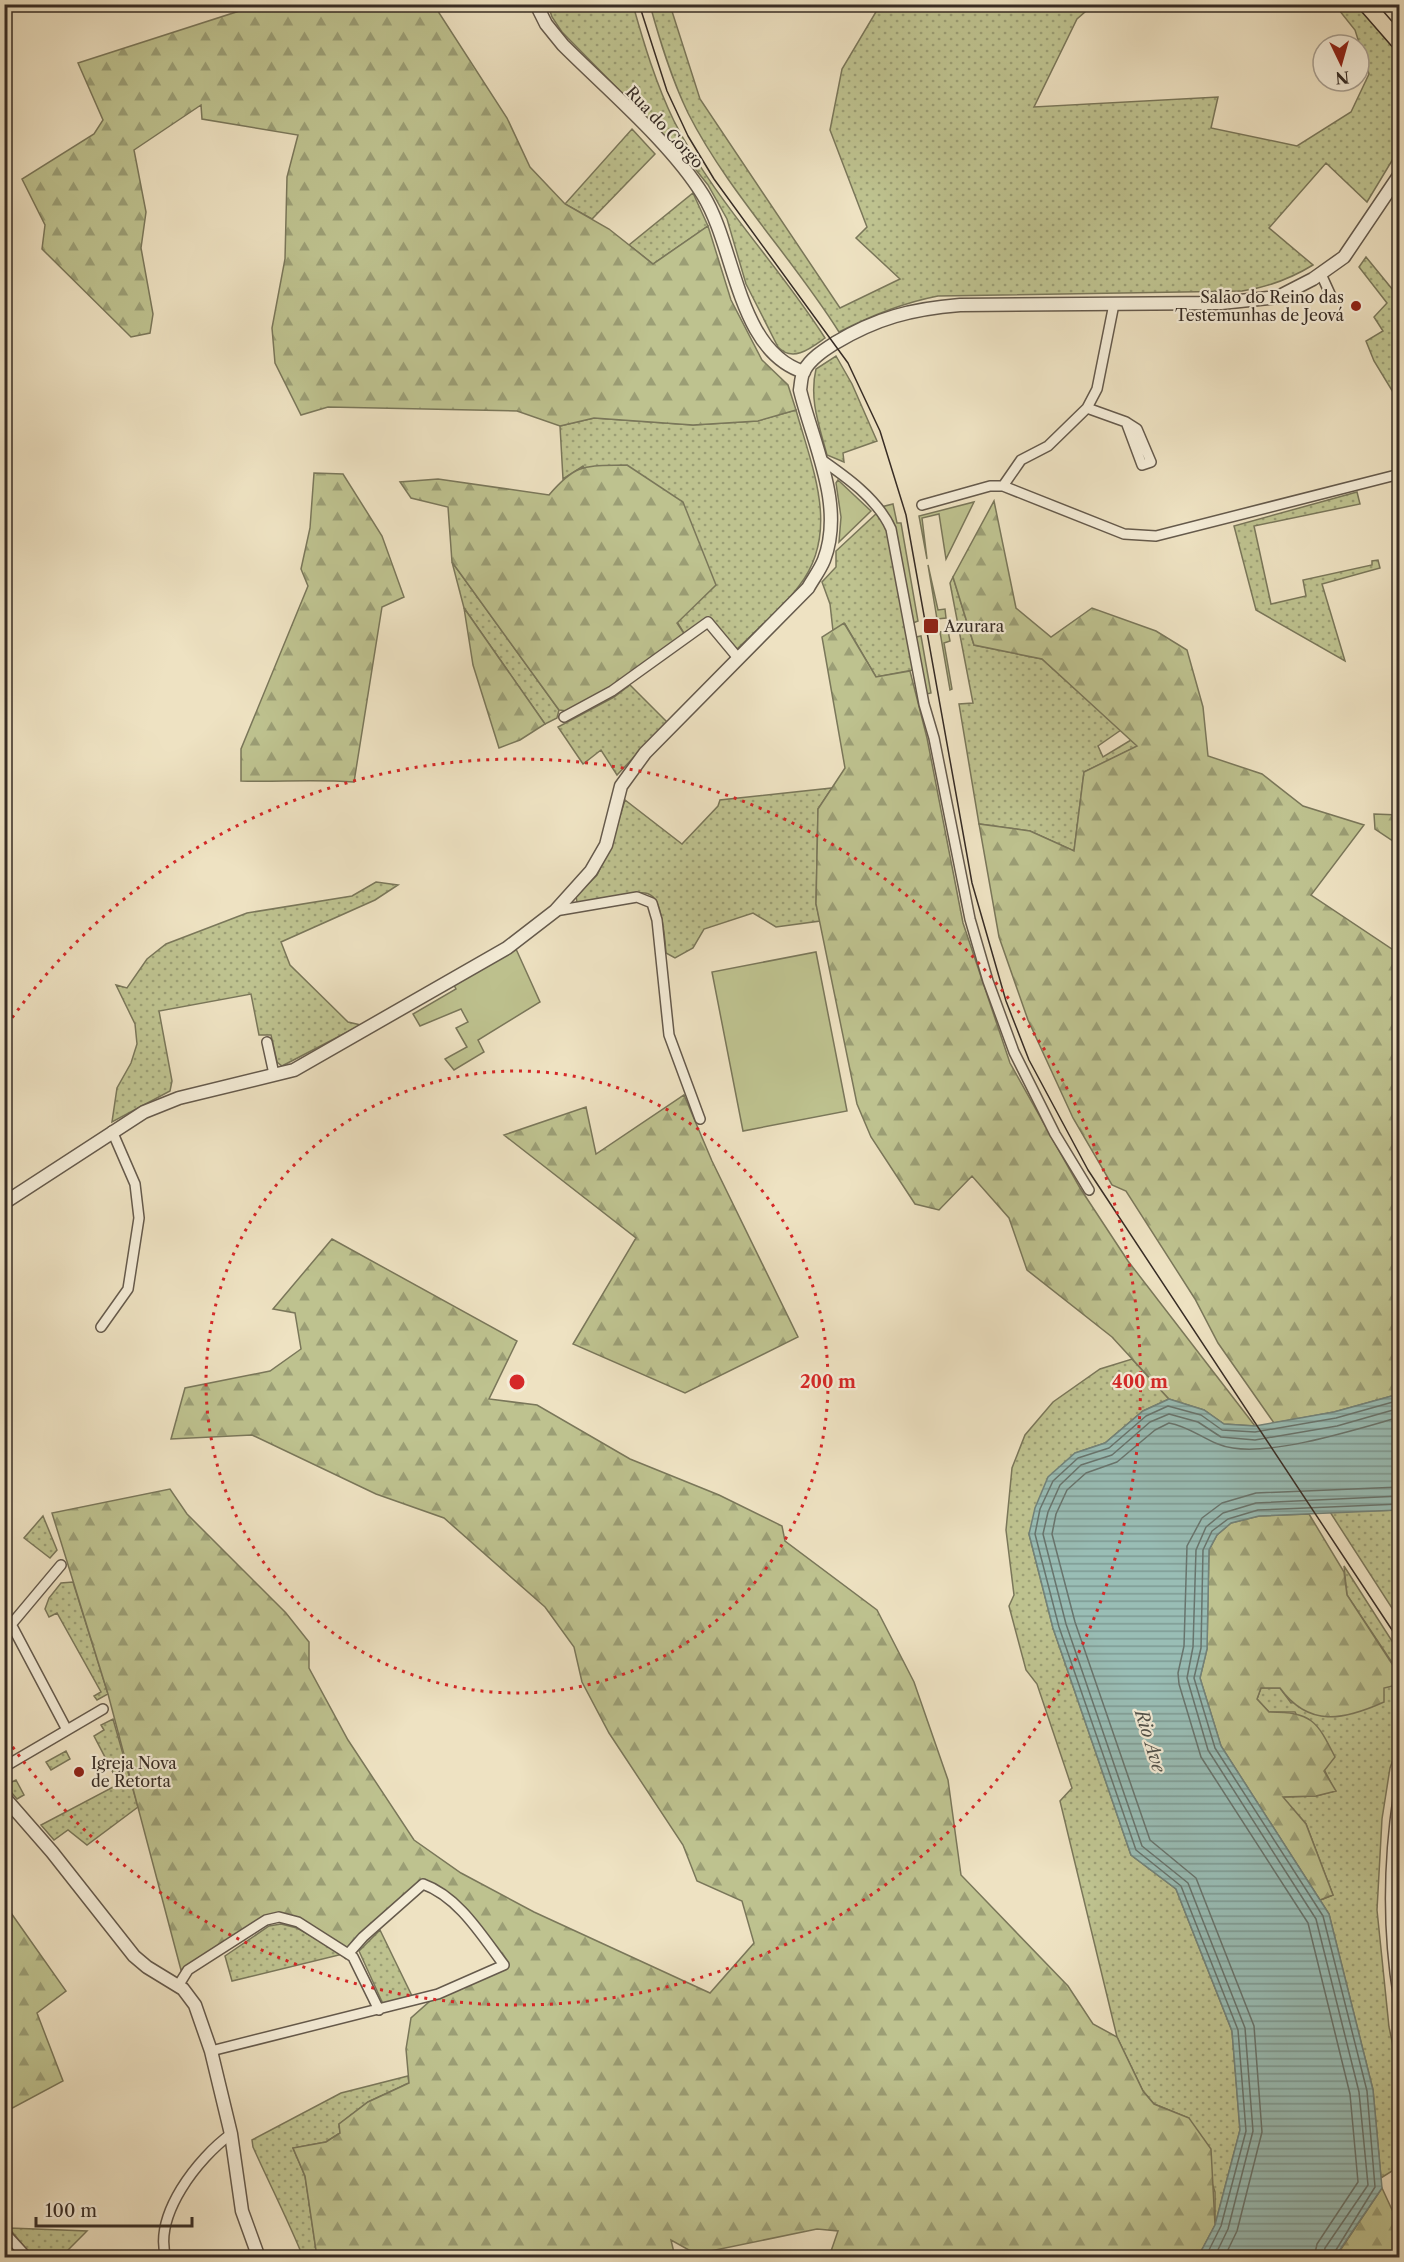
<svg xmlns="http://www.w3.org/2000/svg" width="1404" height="2262" font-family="'Libre Caslon Text',serif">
<defs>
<pattern id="grass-dots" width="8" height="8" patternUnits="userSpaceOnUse" patternTransform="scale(1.5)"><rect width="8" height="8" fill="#bec28f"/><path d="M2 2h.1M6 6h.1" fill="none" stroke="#9b9e75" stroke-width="1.8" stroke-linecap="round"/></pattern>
<pattern id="forest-firs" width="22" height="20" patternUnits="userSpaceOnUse" patternTransform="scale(1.5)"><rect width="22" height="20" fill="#bec28f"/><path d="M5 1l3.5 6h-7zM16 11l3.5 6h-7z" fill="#9b9e75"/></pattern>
<pattern id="water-rules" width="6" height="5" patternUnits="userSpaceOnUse" patternTransform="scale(1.5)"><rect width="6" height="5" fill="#99bdb5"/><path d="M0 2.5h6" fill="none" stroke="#7e9a93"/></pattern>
</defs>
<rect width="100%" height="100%" fill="#eee2c2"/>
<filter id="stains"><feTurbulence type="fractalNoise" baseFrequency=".00333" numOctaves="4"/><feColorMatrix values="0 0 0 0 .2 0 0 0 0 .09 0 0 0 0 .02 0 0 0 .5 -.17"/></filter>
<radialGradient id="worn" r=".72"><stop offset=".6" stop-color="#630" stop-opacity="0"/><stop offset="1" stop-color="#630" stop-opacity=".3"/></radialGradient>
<path fill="url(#grass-dots)" stroke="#7a775a" stroke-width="1.5" d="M 548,5 L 633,5 C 644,44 656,84 674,121 C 714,200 778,264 825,338 C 811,348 793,363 778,347 L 746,284 L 727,219 L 708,185 L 689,161 L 562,32 L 552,17 Z
M 650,5 L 670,5 L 700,99 L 840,308 L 900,279 L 856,238 L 867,227 L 830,130 L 842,69 L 880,5 L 1093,5 L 1077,19 L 1034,107 L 1218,97 L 1211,128 L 1297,146 L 1351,112 L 1369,74 L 1355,30 L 1335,5 L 1357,5 L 1399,54 L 1399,149 L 1367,202 L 1326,163 L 1269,228 L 1313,265 C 1290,279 1269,287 1242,291 L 938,296 C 902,303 872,315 839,332 C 792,257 728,192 688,113 C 671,78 660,41 650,5 Z
M 632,129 L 655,154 L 592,219 L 565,204 Z
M 693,193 L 708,226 L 653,264 L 629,245 Z
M 1366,257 L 1397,295 L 1399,294 L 1399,402 L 1374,361 L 1366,341 L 1383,331 L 1374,317 L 1387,303 L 1359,267 Z
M 836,356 L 852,384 L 877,441 L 843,453 L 844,462 L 827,455 C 819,425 809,399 816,369 Z
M 796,410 C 812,468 841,532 799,586 C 782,609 757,629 737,649 L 709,618 L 685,635 L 583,466 L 563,479 L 560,426 L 594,418 L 693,425 L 757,421 Z
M 1357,492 L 1360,504 L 1254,526 L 1271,604 L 1306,596 L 1303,580 L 1372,565 L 1372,561 L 1378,560 L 1380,568 L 1322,584 L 1345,661 L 1256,610 L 1234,526 Z
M 877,513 L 888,532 L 913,670 L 876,677 L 845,624 L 833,631 L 830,604 L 822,582 L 836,567 L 836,551 Z
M 452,562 L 559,710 L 557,718 L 545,724 L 464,608 Z
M 953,577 L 974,645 L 1042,659 L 1121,730 L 1098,746 L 1103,757 L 1131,740 L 1138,746 L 1084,772 L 1074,851 L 1030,831 L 979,824 L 959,704 L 973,703 L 950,583 Z
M 630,685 L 667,722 L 617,775 L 601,750 L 583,764 L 558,727 L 614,697 Z
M 832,788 L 818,809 L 816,904 L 820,921 L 776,927 L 753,913 L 704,929 L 693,948 L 675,958 L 666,953 C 659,856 639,906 577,902 L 576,896 L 597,875 L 610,848 L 625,800 L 682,844 L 718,806 L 720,800 Z
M 376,882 L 398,885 L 375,900 L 281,942 L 290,965 L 348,1022 L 361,1025 L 282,1066 L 277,1062 L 271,1035 L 259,1035 L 251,994 L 159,1011 L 172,1081 L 170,1091 L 112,1122 L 117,1088 L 131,1063 L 137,1044 L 135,1024 L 116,985 L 127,988 L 147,959 L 166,944 L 247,913 L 352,896 Z
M 1132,1359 L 1169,1399 L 1143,1411 L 1105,1443 L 1075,1453 L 1029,1534 L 1053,1628 L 1131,1855 L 1176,1889 L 1232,2031 L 1240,2130 L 1215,2225 L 1215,2192 L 1189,2118 L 1154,2104 L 1143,2091 L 1117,2037 L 1060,1801 L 1072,1788 L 1037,1684 L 1026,1670 L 1009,1606 L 1014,1595 L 1006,1530 L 1012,1468 L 1025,1435 L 1053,1402 L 1100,1369 Z
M 1399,1510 L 1399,1619 L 1330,1512 Z
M 43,1516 L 57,1550 L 50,1558 L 24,1538 Z
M 1344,1566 L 1399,1652 L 1399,1666 L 1395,1667 L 1347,1595 Z
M 73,1582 L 108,1694 L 97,1700 L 94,1696 L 101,1692 L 57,1613 L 49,1617 L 45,1609 L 49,1598 L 61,1583 Z
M 1392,1686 L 1395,1692 L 1399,1690 L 1399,1744 L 1390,1768 L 1382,1819 L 1377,1910 L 1389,2027 L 1399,2075 L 1400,2166 L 1381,2178 L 1373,2090 L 1329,1914 L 1320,1900 L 1333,1895 L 1306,1824 L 1282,1797 L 1316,1796 L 1335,1791 L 1295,1712 L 1269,1712 L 1257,1699 L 1261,1688 L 1280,1688 L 1291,1703 Z
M 113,1719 L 138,1807 L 87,1845 L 68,1830 L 54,1840 L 41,1825 L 119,1784 L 94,1736 L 104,1730 L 101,1725 Z
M 66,1751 L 70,1759 L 51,1770 L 46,1762 Z
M 16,1780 L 24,1795 L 17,1799 L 5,1785 Z
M 281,1924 L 297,1928 L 343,1954 L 232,1981 L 225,1956 L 269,1926 Z
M 380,1930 L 413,1998 L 383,2004 L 359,1951 Z
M 408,2076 L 409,2083 L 368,2102 L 339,2124 L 340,2133 L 326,2142 L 293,2148 L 305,2176 L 317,2257 L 303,2257 C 288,2220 270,2185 253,2147 L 252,2140 L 341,2093 Z
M 9,2228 L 87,2231 L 61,2257 L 33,2258 Z"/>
<path fill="url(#forest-firs)" stroke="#7a775a" stroke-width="1.5" d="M 258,5 L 434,5 L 507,118 L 530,167 L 565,204 L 609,229 L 653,264 L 708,226 L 731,300 L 762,360 L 788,385 L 796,410 L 758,421 L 693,425 L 594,418 L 560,426 L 517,411 L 328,407 L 301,415 L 275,363 L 272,328 L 285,259 L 287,177 L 298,135 L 202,119 L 201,105 L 134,150 L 146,212 L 141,248 L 153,314 L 150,333 L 131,337 L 42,249 L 45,225 L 22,179 L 94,134 L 103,120 L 78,63 Z
M 627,465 L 683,502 L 716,585 L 677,623 L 685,635 L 611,688 L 567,711 L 559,710 L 452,562 L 448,507 L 411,498 L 400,482 L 438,479 L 549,495 C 577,462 586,466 627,465 Z
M 314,473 L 343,474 L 382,536 L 404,597 L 382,607 L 354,782 C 316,779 279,782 241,781 L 241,749 L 308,586 L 301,569 L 310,528 Z
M 994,501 L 1016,608 L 1051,637 L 1092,608 L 1156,631 L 1187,650 L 1203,707 L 1208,756 L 1262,774 L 1303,806 L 1364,825 L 1311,895 L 1392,949 L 1399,942 L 1399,1394 L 1334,1412 L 1274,1423 L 1218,1343 L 1195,1299 L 1126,1191 L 1112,1185 L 1073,1118 L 1028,1020 L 999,937 L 979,824 L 1030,831 L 1074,851 L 1084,772 L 1137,746 L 1042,659 L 974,645 L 953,577 Z
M 464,608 L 545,724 L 520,740 L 499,748 L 473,665 Z
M 844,623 L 876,677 L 910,671 L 927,738 L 963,923 L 1010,1063 L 1080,1188 L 1128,1261 L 1255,1426 L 1224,1424 L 1204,1410 L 1169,1399 L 1112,1337 L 1027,1270 L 1009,1218 L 972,1176 L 939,1210 L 915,1204 L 871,1137 L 857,1104 L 816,904 L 818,809 L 845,768 L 822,637 Z
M 1374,814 L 1399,815 L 1399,845 L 1375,829 Z
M 684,1095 L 712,1161 L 798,1337 L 685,1393 L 573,1344 L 636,1238 L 504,1135 L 586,1107 L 596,1154 Z
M 332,1239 L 517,1341 L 489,1399 L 537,1405 L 630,1459 L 719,1495 L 782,1526 L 785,1541 L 877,1610 L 914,1682 L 948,1780 L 961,1875 L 1068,1986 L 1093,2024 L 1117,2037 L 1143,2091 L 1154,2104 L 1189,2118 L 1211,2149 L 1215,2225 L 1198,2257 L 999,2258 L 994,2255 L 992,2258 L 829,2257 L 838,2231 L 817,2229 L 696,2254 L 671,2240 L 675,2257 L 317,2257 L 305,2176 L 293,2148 L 326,2142 L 340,2133 L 339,2124 L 368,2102 L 409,2083 L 406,2049 L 411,2018 L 438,1994 L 504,1965 L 460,1909 L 423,1884 L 348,1954 L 279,1917 L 263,1922 L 181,1970 L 108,1694 L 52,1513 L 170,1489 L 187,1514 L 286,1613 L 309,1642 L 309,1668 L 348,1740 L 414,1840 L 461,1873 L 534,1912 L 710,1993 L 754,1943 L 742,1901 L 697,1881 L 683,1845 L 609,1733 L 582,1682 L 574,1647 L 545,1607 L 444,1518 L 376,1494 L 252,1435 L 171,1439 L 185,1388 L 270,1371 L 301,1349 L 295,1313 L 273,1309 Z
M 1309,1514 L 1344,1572 L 1347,1595 L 1394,1667 L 1399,1666 L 1399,1690 L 1395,1692 L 1392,1686 L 1384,1688 L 1384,1702 C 1344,1720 1309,1728 1280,1688 L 1261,1688 L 1257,1699 L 1269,1712 C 1312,1712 1317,1721 1335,1757 L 1324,1771 L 1336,1791 L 1316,1796 L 1283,1797 L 1306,1824 L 1333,1895 L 1320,1900 L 1221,1746 L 1200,1678 L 1207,1649 L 1209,1550 L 1217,1535 L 1231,1523 L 1259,1516 Z
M 4,1903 L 66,1991 L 37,2013 L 63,2081 L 5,2112 Z
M 1382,2188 L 1399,2225 L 1399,2257 L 1335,2258 Z"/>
<path fill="#bec28f" stroke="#7a775a" stroke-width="1.5" d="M 838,480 L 871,511 L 839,542 L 841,517 L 836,483 Z
M 974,502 L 946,559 L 939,514 L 922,518 L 927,559 L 919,516 Z
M 893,504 L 897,523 L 901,523 L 918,621 L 913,623 L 916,637 L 921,636 L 931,693 L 926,694 L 897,535 L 893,521 L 881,507 Z
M 928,565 L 938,610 L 945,609 L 946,618 L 937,619 Z
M 948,631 L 950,641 L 944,643 L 952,689 L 950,690 L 940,632 Z
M 516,949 L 540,1002 L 478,1040 L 484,1052 L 454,1070 L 445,1059 L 467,1047 L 456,1028 L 468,1022 L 461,1009 L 420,1026 L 413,1014 L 456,989 L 454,985 Z
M 816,952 L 847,1111 L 743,1131 L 712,972 Z"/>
<path fill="url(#water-rules)" stroke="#72837b" stroke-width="1.5" d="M 1399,1394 L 1399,1510 L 1259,1516 L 1231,1523 L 1217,1535 L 1209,1550 L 1207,1649 L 1200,1678 L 1221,1746 L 1329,1914 L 1373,2090 L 1382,2188 L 1335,2257 L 1198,2257 L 1215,2225 L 1240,2130 L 1232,2031 L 1176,1889 L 1131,1855 L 1053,1628 L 1029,1534 L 1035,1508 L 1048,1477 L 1075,1453 L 1105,1443 L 1143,1411 L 1169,1399 L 1204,1410 L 1224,1424 L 1255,1426 L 1334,1412 Z"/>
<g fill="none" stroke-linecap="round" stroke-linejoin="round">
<path stroke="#68746d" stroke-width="1.5" d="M 1205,2258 L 1221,2226 L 1246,2131 L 1238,2030 L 1181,1886 L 1136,1850 L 1059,1627 L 1035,1534 L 1040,1509 L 1053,1481 L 1078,1458 L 1109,1448 L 1146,1416 L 1168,1406 L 1201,1415 L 1222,1430 L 1255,1432 L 1336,1418 L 1400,1400
M 1214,2258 L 1228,2229 L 1253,2131 L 1245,2028 L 1188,1883 L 1142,1846 L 1066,1624 L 1043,1534 L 1048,1512 L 1060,1485 L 1081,1465 L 1112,1455 L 1150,1422 L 1169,1414 L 1198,1422 L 1221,1437 L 1255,1440 L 1337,1426 L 1400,1408
M 1224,2258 L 1237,2231 L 1262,2132 L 1254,2026 L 1196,1878 L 1150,1840 L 1075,1622 L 1052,1534 L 1056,1514 L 1067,1490 L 1086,1473 L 1117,1462 L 1155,1430 L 1169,1423 C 1193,1427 1209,1445 1233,1448 C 1276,1455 1357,1429 1400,1417
M 1314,2258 L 1317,2244 L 1358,2182 L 1350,2094 L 1308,1923 L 1201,1757 L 1179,1684 L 1178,1673 L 1184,1646 L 1187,1546 L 1202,1518 L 1222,1503 L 1256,1493 L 1400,1487
M 1323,2258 L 1325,2248 L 1368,2185 L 1359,2092 L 1316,1919 L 1208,1750 L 1187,1678 L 1193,1647 L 1196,1550 L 1206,1527 L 1223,1513 L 1256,1503 L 1400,1496
M 1331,2258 L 1375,2187 L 1367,2091 L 1323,1916 L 1215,1748 L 1194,1678 L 1201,1648 L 1203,1550 L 1212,1531 L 1228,1519 L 1258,1510 L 1400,1504"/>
<g stroke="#655a4c" stroke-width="12">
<path id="minor" d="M 1321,274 L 1331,296
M 1087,408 L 1126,422 L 1142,465 L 1151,462 L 1137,429 L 1126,422
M 819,458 C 845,476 878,499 891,529 L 924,704 L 934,738 L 970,919 L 988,981 L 1014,1052 L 1055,1134 L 1089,1190
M 1003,486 L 1021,460 L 1048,446 L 1087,408 L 1097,389 L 1114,304
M 922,505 L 990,486 L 1003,486 L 1124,534 L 1156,536 L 1400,474
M 564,717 L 612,691 L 708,622 L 738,658
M 555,911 L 637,897 L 652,903 L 657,920 L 669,1035 L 700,1119
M 267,1042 L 274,1074
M 101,1327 L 128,1289 L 139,1218 L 135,1184 L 112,1131
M 11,1624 L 67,1730
M 4,1633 L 61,1565
M 4,1767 L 103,1709
M 178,1986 L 188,1970 L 266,1920 L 279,1917 L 298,1922 L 353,1957 L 379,2010
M 211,2051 L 438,1994 L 504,1965 C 482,1936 459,1897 423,1884 L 363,1937 L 348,1954
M 4,2232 L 28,2258
M 166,2258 C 153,2215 198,2158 231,2134"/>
</g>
<g stroke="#655a4c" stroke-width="15">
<path id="tertiary" d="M 536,4 L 546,24 L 563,45 C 607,89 671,143 703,195 C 736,248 737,351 804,372
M 4,1203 L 144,1112 L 179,1098 L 294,1070 L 507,948 L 555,911 L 591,871 L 606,845 L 621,786 L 645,753 L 808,588 C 813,579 820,570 824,560 C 845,505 813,444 800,390 C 801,384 801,376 804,371 C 810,359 824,350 835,343 C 877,318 911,309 960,305 L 1221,303 L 1278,297 L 1313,279 L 1344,257 L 1400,174
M 1400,1795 C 1390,1862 1389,1930 1400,1997
M 4,1797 L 52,1852 L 134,1956 L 147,1967 L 183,1989 L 195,2005 L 211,2051 L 231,2134 L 242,2211 L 259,2258"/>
</g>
<g stroke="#372c25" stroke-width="18">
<path id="primary" d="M 1366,4 L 1400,43"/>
</g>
<use href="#minor" stroke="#f4ecd7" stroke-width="9"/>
<use href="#tertiary" stroke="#f4ecd7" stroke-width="12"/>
<use href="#primary" stroke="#eee2c2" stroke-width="15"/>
<path stroke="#372c25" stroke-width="1.5" d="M 639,4 L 667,91 L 688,136 L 714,179 L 848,363 L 880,431 L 906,515 L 972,883 L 1006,1001 L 1029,1060 L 1088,1170 L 1400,1642"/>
</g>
<g fill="none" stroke="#d62828" stroke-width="3" stroke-dasharray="3 6">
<circle cx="517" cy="1382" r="311"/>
<path d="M7 1025A623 623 0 1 1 7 1739"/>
</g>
<g fill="#8f2418" stroke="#f4ecd7" stroke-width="2">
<circle cx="1356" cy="306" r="6"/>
<rect x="923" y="618" width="16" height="16" rx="3"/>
<circle cx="79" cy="1772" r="6"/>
</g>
<g text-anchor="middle" stroke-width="4.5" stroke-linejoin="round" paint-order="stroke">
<g font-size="16" fill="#372c25" stroke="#f4ecd7">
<text transform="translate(665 127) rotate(47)" y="6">Rua do Corgo</text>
</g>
<g font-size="16" fill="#372c25" stroke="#f4ecd7" text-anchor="start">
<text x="1344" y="303" text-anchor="end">Salão do Reino das<tspan x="1344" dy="18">Testemunhas de Jeová</tspan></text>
<text x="944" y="632">Azurara</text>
<text x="91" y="1769">Igreja Nova<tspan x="91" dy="18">de Retorta</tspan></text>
</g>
<g font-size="18" font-style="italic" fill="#505049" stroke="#f4ecd7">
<text transform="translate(1150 1741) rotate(73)" y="6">Rio Ave</text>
</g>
</g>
<circle cx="517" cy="1382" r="9" fill="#d62828" stroke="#f4ecd7" stroke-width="3"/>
<g font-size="18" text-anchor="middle" font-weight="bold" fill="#d62828" stroke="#f4ecd7" stroke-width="4.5" stroke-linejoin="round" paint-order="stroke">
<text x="828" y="1388">200 m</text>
<text x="1140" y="1388">400 m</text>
</g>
<rect width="1404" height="2262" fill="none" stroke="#eee2c2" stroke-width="24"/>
<rect x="6" y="6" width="1392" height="2250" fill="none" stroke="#372c25" stroke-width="3"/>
<rect x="12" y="12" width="1380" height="2238" fill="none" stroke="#372c25" stroke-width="1.5"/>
<g transform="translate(1341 63) rotate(175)"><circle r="28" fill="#f4ecd7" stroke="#a89f90" stroke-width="1.5"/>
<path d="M0-4.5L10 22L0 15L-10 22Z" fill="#8f2418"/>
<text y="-9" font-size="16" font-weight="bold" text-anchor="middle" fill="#372c25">N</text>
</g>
<path d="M36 2217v9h156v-9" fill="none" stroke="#372c25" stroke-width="3"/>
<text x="45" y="2217" font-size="18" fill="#372c25" stroke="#f4ecd7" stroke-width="4.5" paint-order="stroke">100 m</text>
<rect width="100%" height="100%" filter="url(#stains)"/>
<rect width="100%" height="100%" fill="url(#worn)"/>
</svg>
